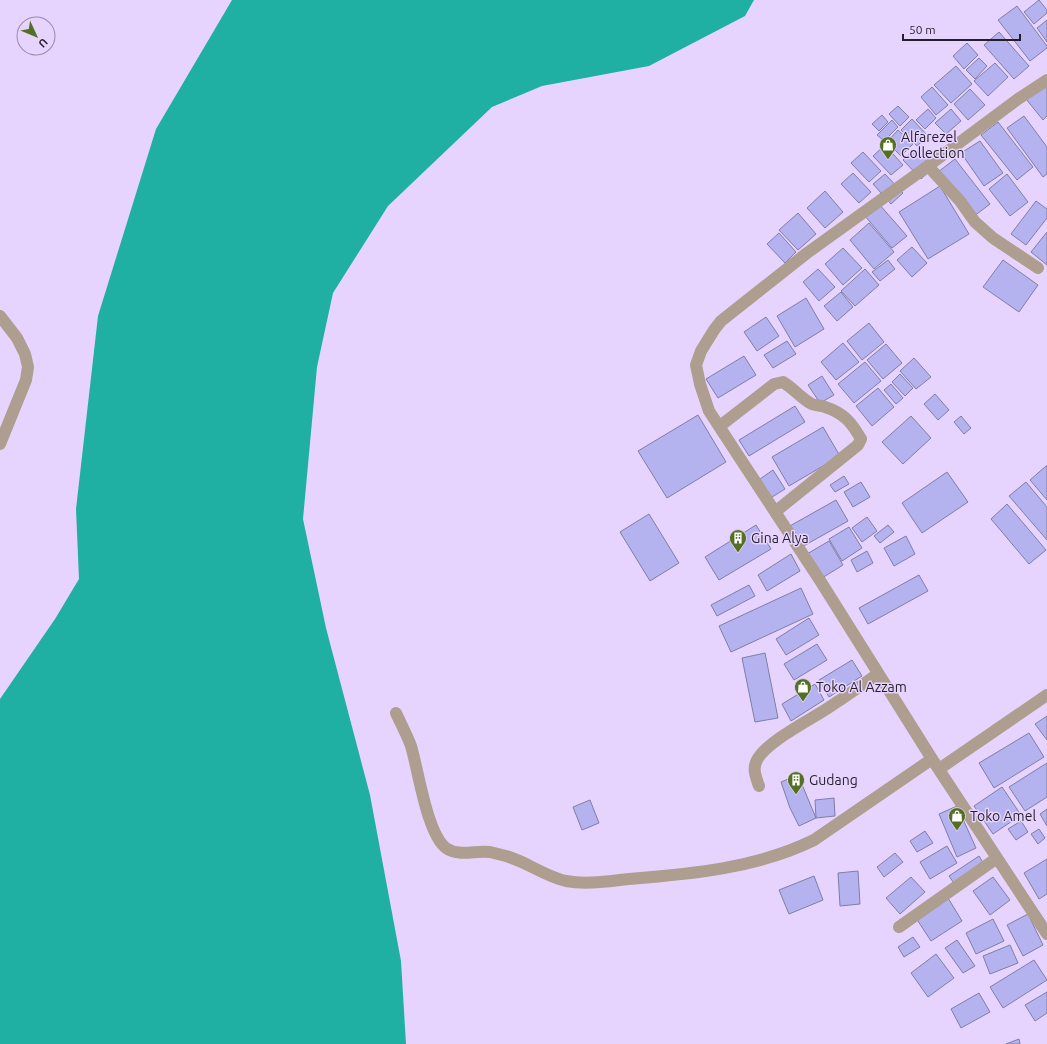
<svg xmlns="http://www.w3.org/2000/svg" width="1047" height="1044" font-family="Ubuntu,sans-serif">
<rect width="100%" height="100%" fill="#e7d4fe"/>
<path fill="#20afa3" d="M 232,0 L 754,0 L 745,16 L 649,66 L 542,86 L 492,107 L 388,206 L 333,293 L 317,367 L 303,519 L 326,628 L 370,795 L 401,961 L 406,1044 L 0,1044 L 0,699 L 55,619 L 79,579 L 76,509 L 98,316 L 156,129 Z"/>
<path fill="#b5b3ef" stroke="#7f7ea6" d="M 1039,0 L 1047,10 L 1047,13 L 1034,24 L 1024,12 Z
M 1017,6 L 1047,46 L 1047,48 L 1030,61 L 998,20 Z
M 1047,20 L 1047,42 L 1037,28 Z
M 999,32 L 1029,66 L 1014,79 L 984,45 Z
M 967,43 L 978,55 L 964,69 L 953,56 Z
M 979,58 L 987,66 L 975,79 L 966,70 Z
M 995,63 L 1008,77 L 988,96 L 974,81 Z
M 956,66 L 972,84 L 951,103 L 934,85 Z
M 1047,81 L 1047,116 L 1043,120 L 1026,99 Z
M 932,87 L 948,105 L 936,115 L 921,97 Z
M 970,89 L 985,105 L 968,120 L 954,104 Z
M 898,106 L 909,117 L 900,126 L 889,114 Z
M 928,109 L 936,118 L 925,129 L 916,120 Z
M 951,109 L 961,121 L 946,134 L 935,123 Z
M 882,115 L 888,122 L 879,131 L 872,124 Z
M 1024,116 L 1047,147 L 1047,174 L 1043,177 L 1007,128 Z
M 912,119 L 928,136 L 917,146 L 901,130 Z
M 892,120 L 898,127 L 884,141 L 877,135 Z
M 998,122 L 1033,167 L 1017,180 L 981,135 Z
M 898,130 L 913,144 L 901,156 L 887,142 Z
M 980,141 L 1003,173 L 984,186 L 961,153 Z
M 885,145 L 903,165 L 891,175 L 873,156 Z
M 915,149 L 933,168 L 921,179 L 903,160 Z
M 863,152 L 881,171 L 869,182 L 851,163 Z
M 955,159 L 990,204 L 973,217 L 938,172 Z
M 853,173 L 871,192 L 859,203 L 841,184 Z
M 885,174 L 903,193 L 891,204 L 873,184 Z
M 1007,174 L 1028,202 L 1010,216 L 989,189 Z
M 940,186 L 969,234 L 928,259 L 899,212 Z
M 825,191 L 843,212 L 825,228 L 807,208 Z
M 1036,201 L 1047,209 L 1047,218 L 1026,245 L 1011,234 Z
M 879,204 L 907,236 L 892,248 L 865,216 Z
M 798,213 L 816,234 L 798,250 L 779,230 Z
M 869,223 L 894,252 L 874,269 L 850,240 Z
M 1047,232 L 1047,265 L 1031,252 Z
M 779,233 L 796,252 L 785,263 L 767,244 Z
M 912,247 L 927,263 L 912,277 L 897,260 Z
M 843,248 L 862,268 L 843,285 L 825,264 Z
M 888,260 L 895,269 L 880,281 L 872,272 Z
M 1003,260 L 1038,285 L 1019,312 L 983,287 Z
M 818,269 L 835,287 L 819,301 L 803,282 Z
M 865,269 L 879,285 L 855,306 L 841,291 Z
M 841,292 L 853,307 L 837,321 L 824,306 Z
M 806,298 L 824,329 L 795,347 L 777,316 Z
M 766,317 L 779,336 L 757,351 L 744,332 Z
M 869,323 L 884,342 L 862,360 L 847,341 Z
M 787,341 L 796,354 L 773,368 L 764,355 Z
M 843,343 L 859,362 L 836,380 L 821,362 Z
M 886,344 L 902,363 L 883,379 L 867,360 Z
M 744,356 L 756,375 L 718,398 L 706,379 Z
M 914,358 L 931,377 L 916,389 L 900,371 Z
M 865,362 L 881,381 L 854,403 L 838,384 Z
M 900,374 L 913,388 L 905,396 L 892,382 Z
M 822,376 L 834,395 L 820,403 L 808,385 Z
M 891,384 L 903,398 L 896,404 L 884,390 Z
M 878,388 L 894,407 L 872,426 L 856,406 Z
M 935,394 L 949,410 L 938,420 L 924,404 Z
M 795,406 L 805,422 L 749,456 L 739,440 Z
M 698,415 L 726,462 L 667,498 L 638,451 Z
M 911,416 L 931,438 L 903,464 L 882,442 Z
M 961,416 L 971,428 L 964,434 L 954,422 Z
M 823,427 L 840,456 L 789,486 L 772,457 Z
M 1046,466 L 1047,466 L 1047,500 L 1030,480 Z
M 773,470 L 785,489 L 769,499 L 757,481 Z
M 947,472 L 968,502 L 922,533 L 902,503 Z
M 844,476 L 849,484 L 835,492 L 830,485 Z
M 861,482 L 870,497 L 853,507 L 844,492 Z
M 1026,482 L 1047,507 L 1047,540 L 1009,496 Z
M 836,500 L 848,521 L 800,548 L 788,527 Z
M 1007,504 L 1046,550 L 1029,564 L 991,519 Z
M 649,514 L 679,563 L 650,581 L 620,532 Z
M 867,517 L 877,531 L 862,542 L 852,528 Z
M 756,525 L 771,549 L 719,580 L 705,557 Z
M 888,525 L 894,532 L 880,543 L 874,536 Z
M 849,527 L 862,548 L 842,561 L 829,539 Z
M 906,536 L 915,554 L 894,566 L 884,548 Z
M 829,541 L 843,565 L 822,578 L 807,554 Z
M 867,551 L 873,563 L 857,572 L 851,560 Z
M 791,554 L 800,571 L 767,591 L 758,575 Z
M 919,575 L 928,591 L 868,624 L 859,608 Z
M 749,585 L 755,596 L 717,616 L 711,605 Z
M 801,588 L 813,614 L 731,652 L 719,626 Z
M 809,618 L 819,635 L 786,655 L 776,639 Z
M 817,644 L 827,660 L 794,680 L 784,664 Z
M 765,653 L 778,718 L 755,722 L 742,658 Z
M 852,660 L 862,676 L 829,697 L 819,680 Z
M 815,684 L 824,700 L 791,721 L 782,704 Z
M 1047,716 L 1047,740 L 1035,724 Z
M 1029,733 L 1044,757 L 994,788 L 979,763 Z
M 1047,763 L 1047,797 L 1025,811 L 1009,787 Z
M 798,775 L 816,818 L 799,826 L 790,808 L 781,782 Z
M 1002,787 L 1021,815 L 993,834 L 974,806 Z
M 834,798 L 835,816 L 816,818 L 815,800 Z
M 590,800 L 599,823 L 582,830 L 573,807 Z
M 957,806 L 976,848 L 957,857 L 939,814 Z
M 1047,809 L 1047,826 L 1040,814 Z
M 1021,821 L 1028,832 L 1016,840 L 1008,829 Z
M 1039,829 L 1045,838 L 1038,844 L 1031,834 Z
M 925,831 L 933,843 L 917,852 L 910,841 Z
M 947,846 L 957,863 L 930,879 L 920,862 Z
M 895,853 L 903,862 L 884,877 L 877,867 Z
M 979,856 L 987,869 L 958,889 L 949,876 Z
M 1047,859 L 1047,894 L 1039,899 L 1024,873 Z
M 858,871 L 860,904 L 840,906 L 838,873 Z
M 814,876 L 823,900 L 789,914 L 779,890 Z
M 911,877 L 925,892 L 900,914 L 886,898 Z
M 993,877 L 1010,900 L 990,915 L 973,891 Z
M 948,898 L 962,921 L 931,941 L 916,918 Z
M 1028,914 L 1043,945 L 1023,956 L 1007,925 Z
M 993,919 L 1004,941 L 976,954 L 966,933 Z
M 913,937 L 920,947 L 904,957 L 898,947 Z
M 957,940 L 975,966 L 963,973 L 945,948 Z
M 1010,945 L 1018,963 L 990,974 L 983,956 Z
M 936,954 L 954,978 L 928,997 L 911,973 Z
M 1034,960 L 1047,980 L 1003,1008 L 990,987 Z
M 1047,992 L 1047,1013 L 1035,1021 L 1025,1005 Z
M 979,993 L 990,1012 L 961,1028 L 951,1009 Z
M 1019,1039 L 1020,1044 L 1006,1044 Z"/>
<g fill="none" stroke-linecap="round" stroke-linejoin="round">
<path stroke="#ad9e8f" stroke-width="12" d="M 1047,80 L 1018,99 L 928,166 L 807,253 L 721,321 L 714,330 L 701,351 L 696,365 L 700,384 L 709,411 L 821,582 L 932,759 L 1047,934
M 928,166 L 960,201 L 975,222 L 993,238 L 1038,268
M 0,316 L 17,338 L 25,354 L 28,367 L 26,380 L 0,444
M 720,426 L 774,384 L 783,382 C 793,388 800,397 810,403 C 814,406 820,405 825,407 C 844,413 852,423 861,439 L 858,445 L 775,512
M 396,713 C 401,724 407,735 411,746 C 418,769 427,834 446,848 C 458,857 476,850 490,852 C 494,853 498,854 502,855 C 525,860 543,876 566,881 C 587,885 609,881 629,879 C 692,874 757,868 814,840 L 932,759
M 939,769 L 1047,695
M 759,786 C 756,777 752,769 757,760 C 766,742 810,720 828,708 C 845,697 862,685 878,674
M 899,927 L 997,858"/>
</g>
<defs>
<g id="shop-pin" transform="scale(0.9)"><path d="M0 17L-7.5 6A9.5 9.5 0 1 1 7.5 6Z" fill="#556f22" stroke="#e7d4fe"/><path d="M-5-2.5h2.3a2.7 3.5 0 0 1 5.4 0H5L5.5 6h-11ZM-1.5-2.5h3a1.5 2.3 0 0 0-3 0Z" fill="#fff"/></g>
<g id="building-pin" transform="scale(0.9)"><path d="M0 17L-7.5 6A9.5 9.5 0 1 1 7.5 6Z" fill="#556f22" stroke="#e7d4fe"/><path d="M-4-6H4V6H1V3H-1V6H-4ZM-2.5-4.3h1.7v1.8h-1.7ZM.8-4.3h1.7v1.8H.8ZM-2.5-1h1.7V.8h-1.7ZM.8-1h1.7V.8H.8Z" fill="#fff"/></g>
</defs>
<g fill-rule="evenodd">
<use href="#shop-pin" x="888" y="145"/>
<use href="#building-pin" x="738" y="538"/>
<use href="#shop-pin" x="803" y="687"/>
<use href="#building-pin" x="796" y="780"/>
<use href="#shop-pin" x="957" y="816"/>
</g>
<g text-anchor="middle" stroke-width="3" stroke-linejoin="round" paint-order="stroke">
<g font-size="14" fill="#241d2c" stroke="#e7d4fe" text-anchor="start">
<text x="901" y="142">Alfarezel<tspan x="901" dy="16">Collection</tspan></text>
<text x="751" y="543">Gina Alya</text>
<text x="816" y="692">Toko Al Azzam</text>
<text x="809" y="785">Gudang</text>
<text x="970" y="821">Toko Amel</text>
</g>
</g>
<g transform="translate(36 36) rotate(134)"><circle r="19" fill="#e7d4fe" stroke="#998baa"/>
<path d="M0-3L7 15L0 10L-7 15Z" fill="#556f22"/>
<text y="-6" font-size="11" font-weight="bold" text-anchor="middle" fill="#241d2c">U</text>
</g>
<path d="M903 34v6h117v-6" fill="none" stroke="#241d2c" stroke-width="2"/>
<text x="909" y="34" font-size="12" fill="#241d2c" stroke="#e7d4fe" stroke-width="3" paint-order="stroke">50 m</text>
</svg>
